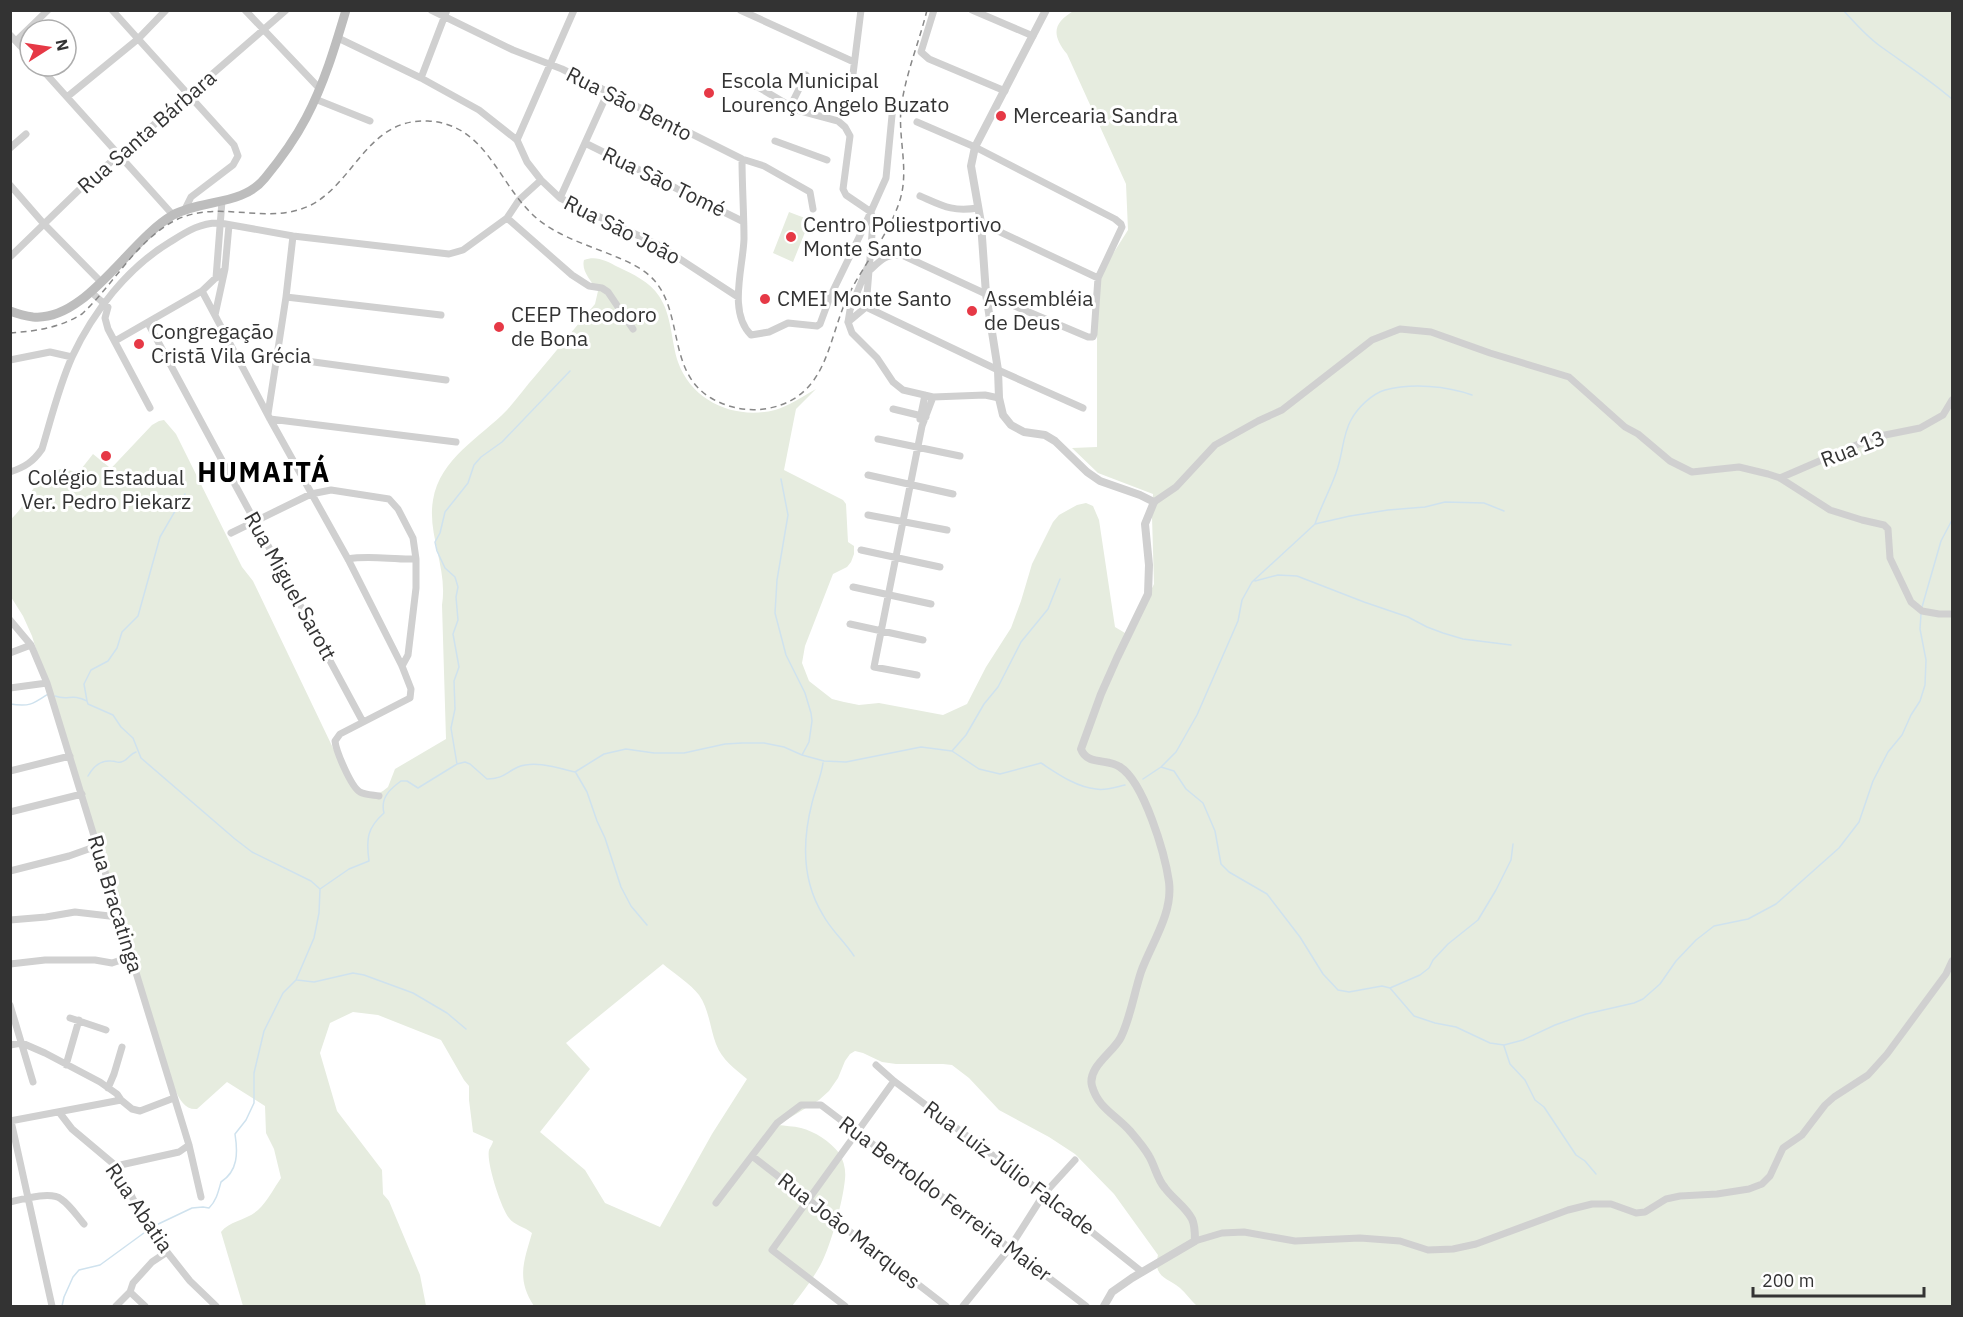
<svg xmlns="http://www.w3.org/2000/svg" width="1963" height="1317" font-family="'IBM Plex Sans',sans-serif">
<rect width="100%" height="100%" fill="#fff"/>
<path fill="#e6ecdf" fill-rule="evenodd" d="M 1075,10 L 1952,11 L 1952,1306 L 1197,1306 C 1191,1301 1186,1293 1180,1288 C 1166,1277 1153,1277 1158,1255 L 1114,1194 L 1075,1154 L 1049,1137 L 999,1110 L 969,1078 L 952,1065 L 943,1064 L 896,1064 L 882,1062 L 863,1053 L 855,1051 L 850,1054 L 845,1061 L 838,1078 L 829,1091 L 819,1100 L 778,1125 C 785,1126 793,1126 801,1128 C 814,1131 831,1142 839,1153 C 844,1161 846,1170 845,1179 C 843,1201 831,1245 821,1264 C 813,1279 802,1293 792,1306 L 534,1306 C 516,1279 524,1261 532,1233 C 525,1227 514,1225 509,1218 C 501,1208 486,1162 489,1150 C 490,1148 493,1143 493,1141 L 473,1132 L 469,1100 L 469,1086 L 464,1080 L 441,1040 L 378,1015 L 353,1012 L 330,1023 L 320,1053 L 337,1111 L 382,1170 L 383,1194 L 389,1201 L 420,1275 L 426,1306 L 243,1306 L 221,1232 C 229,1221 247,1220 258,1210 C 267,1202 274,1188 281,1178 L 274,1149 L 266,1133 L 265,1106 L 227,1082 L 197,1109 C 185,1110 180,1100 175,1090 L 32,636 L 23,616 L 11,597 L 10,520 C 34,500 37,456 78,473 L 93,454 L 109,467 L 101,479 L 152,425 L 159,421 L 164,420 L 176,434 L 242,567 L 253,581 L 344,771 L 356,789 L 377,794 L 383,791 L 388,787 L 395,769 L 446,739 L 442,605 C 448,568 427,535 433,500 C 440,458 480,438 507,410 C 517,399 526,386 536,375 C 556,351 575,328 595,304 L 598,291 C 591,281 581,271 584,260 C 596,255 607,261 618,267 C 633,274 650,282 659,296 C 672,315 671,341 678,362 C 692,402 736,420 775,410 C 789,406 803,396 816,389 L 796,409 L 784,470 L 843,500 L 846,504 L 848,542 L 854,546 L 854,554 L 851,562 L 847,567 L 833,574 L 805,646 L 802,663 L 809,681 L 832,699 L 844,702 L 859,705 L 879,703 L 943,715 L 967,704 L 986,667 L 1011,628 L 1021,601 L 1032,564 L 1053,522 L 1059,515 L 1077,505 L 1086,503 L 1093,506 L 1099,520 L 1115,627 L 1130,636 L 1154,584 L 1152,517 L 1153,494 L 1098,473 L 1072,448 L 1097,447 L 1097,279 L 1128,230 L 1126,184 L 1067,54 C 1051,34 1053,23 1075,10 ZM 663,964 C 673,973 691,984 699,995 C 709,1009 710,1028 716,1044 C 722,1060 735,1069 747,1079 L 712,1134 L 660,1227 L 605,1203 L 585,1170 L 540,1132 L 590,1069 L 566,1043 Z
M 789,212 L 810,220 L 793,262 L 773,253 Z"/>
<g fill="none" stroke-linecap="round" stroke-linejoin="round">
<path stroke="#cfe2ee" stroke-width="1.5" d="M 1843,10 C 1855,23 1866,36 1880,46 C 1905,64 1929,79 1952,99
M 781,479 L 788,515 L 777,580 L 775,613 L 786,655 L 805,693 L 811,713 L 812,721 L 809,742 L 802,755
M 1315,524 C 1321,506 1330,490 1336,473 C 1343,455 1342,436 1351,420 C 1358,407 1372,394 1385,390 C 1412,383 1447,386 1472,395
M 1255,581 L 1278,575 L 1297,576 L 1364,602 L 1408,617 L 1427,627 L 1443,633 L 1463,639 L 1511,645
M 1922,607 L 1941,541 L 1952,520
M 55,696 C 68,701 72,693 87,701 L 88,704 L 113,715 L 121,727 L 133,738 L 141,758 L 235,839 L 252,852 L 311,881 L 320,889
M 87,701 L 84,684 L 91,670 L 108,661 L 117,648 L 122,632 L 138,616 L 160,537 L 185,494
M 10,704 C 30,707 33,704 48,694
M 952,751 L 966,735 L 984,704 L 998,687 L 1021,642 L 1048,609 L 1060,579
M 823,763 C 821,777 815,790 812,803 C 802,842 802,881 823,915 C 831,930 845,942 854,956
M 457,764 L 451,728 L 455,709 L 454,681 L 459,667 L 453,634 L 458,620 L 456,597 L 458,587 L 455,577 L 445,568 L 437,551 L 435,542 L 440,533 L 445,512 L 468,483 L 474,465 L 481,457 L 502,442 L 570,371
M 1161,767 L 1174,771 L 1186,789 L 1203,803 L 1215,831 L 1221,864 L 1229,872 L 1267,894 L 1300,937 L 1323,974 L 1338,990 L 1349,992 L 1382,986 L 1390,988 L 1420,975 L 1429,968 L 1433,960 L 1448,944 L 1478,920 L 1496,890 L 1511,860 L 1513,844
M 576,773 L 587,792 L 597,821 L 605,838 L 621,887 L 631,906 L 647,925
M 88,776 C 93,767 100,760 111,761 C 118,761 115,763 121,762 C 128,761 129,754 136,752
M 1143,779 L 1161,767 L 1176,752 L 1197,715 L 1238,621 L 1242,600 L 1252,582 L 1315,524 L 1350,516 L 1388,510 L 1425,507 L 1445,502 L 1484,503 L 1504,511
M 297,980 L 314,982 L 353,973 L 364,975 L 413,993 L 447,1013 L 466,1029
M 1390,988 L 1414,1016 L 1435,1023 L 1456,1027 L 1490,1043 L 1504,1045 L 1523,1040 L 1555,1025 L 1586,1014 L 1634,1003 L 1643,999 L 1660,984 L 1676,961 L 1696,940 L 1714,926 L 1748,919 L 1776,904 L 1839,848 L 1859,822 L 1873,781 L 1888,752 L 1902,735 L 1911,715 L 1920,701 L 1925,685 L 1926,660 L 1920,629 L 1921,614
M 1504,1046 L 1510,1064 L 1525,1080 L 1535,1100 L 1544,1107 L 1576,1155 L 1585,1161 L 1596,1174
M 152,1227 L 192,1208 L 203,1207 L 209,1208 C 216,1201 218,1193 221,1182 C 238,1171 238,1153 235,1134 L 246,1120 L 254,1103 L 254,1073 L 264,1031 L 283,993 L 296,980 L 314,938 L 319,913 L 320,889 L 349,869 L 369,861 C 366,839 367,828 384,813 C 380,798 390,789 401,781 L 407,781 L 418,788 L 457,764 L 465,762 L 470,764 L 487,779 C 503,779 505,773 518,767 C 535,760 558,768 575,772 L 604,754 L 626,749 L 654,753 L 684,753 L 725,744 L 742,743 L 764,743 L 784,747 L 802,755 L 824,761 L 846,762 L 921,747 L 952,751 L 979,769 L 1000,774 L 1041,763 C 1058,774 1076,787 1096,789 C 1105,791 1116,787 1125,785
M 62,1306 L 64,1297 L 73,1277 L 79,1270 L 100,1265 L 148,1230"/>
<path stroke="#d0d0d0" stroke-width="7" d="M 112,10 L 234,145 L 238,156 L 233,165 L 191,197 L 185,209
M 245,10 L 320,89
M 431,10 L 513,50 L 562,69 L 742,159 L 764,166 L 810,192 L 813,209
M 740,10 L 854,62
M 934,10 L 921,52 L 929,59 L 1005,91
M 972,10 L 1033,36
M 10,35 L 30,56
M 338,38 L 421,78 L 479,110 L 517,140 L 527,162 L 541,180 L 560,198 L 660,246 L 738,297
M 16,41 L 48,10
M 39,66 L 173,215
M 421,78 L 447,10
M 734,80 L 758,87 L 797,110 L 838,121 L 845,127 L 850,136 L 843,189 L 846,195 L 871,212 L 873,222 L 866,307 L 998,370 L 1083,408
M 852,82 L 861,10
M 67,97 L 138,39 L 166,10
M 315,99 L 370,121
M 790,107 L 806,75
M 517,140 L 574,10
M 775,141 L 827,160
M 585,143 L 742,221
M 10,148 L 26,134
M 742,159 C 742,186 744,213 744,239 C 743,268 728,312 751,335 L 769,332 L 788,323 L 817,326 L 820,324 L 830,297 L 864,227 L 886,178 L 893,105
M 10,185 L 44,224 L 101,282
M 920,196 C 943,206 952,212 978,208
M 560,198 L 608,92
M 507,218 L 572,275 L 589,286 L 602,288 L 608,292 L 633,329
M 981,223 L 1098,278
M 10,257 L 82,187 L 286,10
M 867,268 L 850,310 L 848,322 L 852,333 L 877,358 L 893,382 L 903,390 L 933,397 L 985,395 L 999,398
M 869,271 C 881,260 885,254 902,255 L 986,294 L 1088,337 L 1093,337 L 1094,334 L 1098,278 L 1122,227 L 1121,224 L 1115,219 L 975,147 L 917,122
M 216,278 L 222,201
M 202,291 L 270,419 L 348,559 L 402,666 L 411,689 L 410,698 L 340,734 L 335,741 C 336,751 351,787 360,792 C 365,795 373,795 379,796
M 91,292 L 108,307 L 105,318 L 108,329 L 150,408
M 286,297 L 441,315
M 215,315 L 225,269
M 848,322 L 866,307
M 148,323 L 363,722
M 115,341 L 202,291 L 225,269 L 229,225
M 277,357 L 446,380
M 10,360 L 50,352 L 72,357
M 893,409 L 926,417
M 268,414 L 286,297 L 293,236
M 270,419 L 456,442
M 920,419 L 925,395
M 878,439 L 960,456
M 10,472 C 25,467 33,462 42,449 C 51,419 59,386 72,357 C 93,312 127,268 170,242 C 186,232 201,222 220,223 L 293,236 L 449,254 L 463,250 L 507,218 L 519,200 L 541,180
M 868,475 L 953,494
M 1780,478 L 1875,437 L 1920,428 L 1943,415 L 1952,400
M 1154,502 L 1176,487 L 1215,445 L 1258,421 L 1282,410 L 1372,340 L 1400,329 L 1431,332 L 1490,353 L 1569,377 L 1625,427 L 1638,434 L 1670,461 L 1692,472 L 1739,467 L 1768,474 L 1780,478 L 1830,510 L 1862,520 L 1884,525 L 1888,529 L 1890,558 L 1911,602 L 1922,611 L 1939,614 L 1952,614
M 868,515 L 947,530
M 231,533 L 311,494 L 331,490 L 389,499 L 398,509 L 413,538 L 416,559 L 416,588 L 408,655 L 402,666
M 861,550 L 940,567
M 348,559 C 370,555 393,560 416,559
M 853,587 L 931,604
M 10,620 L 31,645 L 47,683 L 189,1145 L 201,1197
M 850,624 L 923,640
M 10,653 L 31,645
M 917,675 L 874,667 L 922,426 L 933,397
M 10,688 L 47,683
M 10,771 L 70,756
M 10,812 L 82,794
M 10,871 L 69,856 L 97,846
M 10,920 L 46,917 L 75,912 L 118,917
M 10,964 L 45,960 L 95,960 L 112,963 L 130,957
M 10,1005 L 33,1082
M 70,1018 L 106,1030
M 10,1045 L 22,1043 L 45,1053 L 100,1082 L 117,1094 L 121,1100 L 132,1109 L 140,1111 L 174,1098
M 66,1065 L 79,1020
M 876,1065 L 894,1081 L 1044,1194 L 1142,1272
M 108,1088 L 114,1074 L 122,1047
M 59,1112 L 72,1129 L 116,1166 L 144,1220 L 167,1252 L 190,1281 L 216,1306
M 10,1121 L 121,1100
M 11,1121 L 52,1306
M 752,1156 L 946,1306
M 116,1166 L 179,1152 L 189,1145
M 10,1202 C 23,1199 51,1191 61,1199 C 70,1205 77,1216 84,1224
M 716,1203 L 777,1123 L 801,1105 L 821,1105 L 1086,1306
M 1195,1241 L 1222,1233 L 1244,1232 L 1295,1241 L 1360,1238 L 1400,1241 L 1428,1250 L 1453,1249 L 1476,1244 L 1568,1210 L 1592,1204 L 1611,1204 L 1636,1213 L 1645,1212 L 1666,1199 L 1680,1196 L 1717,1194 L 1749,1189 L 1762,1184 L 1770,1176 L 1783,1148 L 1802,1135 L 1825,1105 L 1834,1097 L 1868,1075 L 1887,1054 L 1946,974 L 1952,961
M 130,1292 L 145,1306
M 116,1306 L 130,1292 L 133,1283 L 152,1262 L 167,1252
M 845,1306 L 772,1250 L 894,1081
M 963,1306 L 1009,1249 L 1044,1194 L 1075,1160"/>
<path stroke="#d0d0d0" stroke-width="8" d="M 1046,10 L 975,147 L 971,166 L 981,223 L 986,294 L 998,370 L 999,398 L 1003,415 L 1011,425 L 1024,432 L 1045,435 L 1055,441 L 1087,472 L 1100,481 L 1140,495 L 1154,502 L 1145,524 L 1149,565 L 1148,594 L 1117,658 L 1101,694 L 1081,749 C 1087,766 1108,758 1120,767 C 1144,782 1165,854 1169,882 C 1173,914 1151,944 1141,972 C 1134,993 1131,1016 1121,1037 C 1114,1052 1087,1067 1092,1086 C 1098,1108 1116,1115 1130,1131 C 1136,1138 1144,1147 1149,1156 C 1155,1166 1157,1179 1165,1188 C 1173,1199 1186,1207 1192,1219 C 1195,1225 1195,1233 1195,1241 L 1132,1278 L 1112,1292 L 1104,1306"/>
<path stroke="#bdbdbd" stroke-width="9" d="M 10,311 C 18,314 25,316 33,317 C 86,322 129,240 173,215 C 202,199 243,206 265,178 C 279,161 296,137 306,118 C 324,84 335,47 346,10"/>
<path stroke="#888" stroke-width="1.5" stroke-dasharray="6 4.5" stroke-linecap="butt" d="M 10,333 C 37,331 59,328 82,314 C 113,285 135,243 172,222 C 217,197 267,227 311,205 C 355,182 368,118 428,121 C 484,124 497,179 530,212 C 553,236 589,245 619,258 C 631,263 645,270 654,280 C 684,314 667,372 711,398 C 730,409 750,412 770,408 C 830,395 827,337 850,292 C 865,263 889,233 899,203 C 910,172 898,140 901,109 C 905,75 919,43 927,10"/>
</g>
<g fill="#e63946" stroke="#fff" stroke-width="2">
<circle cx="709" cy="93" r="6"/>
<circle cx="1001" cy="116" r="6"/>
<circle cx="791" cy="237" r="6"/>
<circle cx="765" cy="299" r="6"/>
<circle cx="972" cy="311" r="6"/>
<circle cx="499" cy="327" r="6"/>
<circle cx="139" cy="344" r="6"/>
<circle cx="106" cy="456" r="6"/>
</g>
<g text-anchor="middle" stroke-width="6" stroke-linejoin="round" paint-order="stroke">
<g font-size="21" fill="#333" stroke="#fff" text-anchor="start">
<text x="721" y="88">Escola Municipal<tspan x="721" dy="24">Lourenço Angelo Buzato</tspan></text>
<text x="1013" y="123">Mercearia Sandra</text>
<text x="803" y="232">Centro Poliestportivo<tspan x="803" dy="24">Monte Santo</tspan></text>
<text x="777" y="306">CMEI Monte Santo</text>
<text x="984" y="306">Assembléia<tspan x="984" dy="24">de Deus</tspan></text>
<text x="511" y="322">CEEP Theodoro<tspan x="511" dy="24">de Bona</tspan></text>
<text x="151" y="339">Congregação<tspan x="151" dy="24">Cristã Vila Grécia</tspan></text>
<text x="106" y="485" text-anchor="middle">Colégio Estadual<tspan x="106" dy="24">Ver. Pedro Piekarz</tspan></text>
</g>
<g font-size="21" fill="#333" stroke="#fff">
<text transform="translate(629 104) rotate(27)" y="7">Rua São Bento</text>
<text transform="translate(147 132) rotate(-41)" y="7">Rua Santa Bárbara</text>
<text transform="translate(664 182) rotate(26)" y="7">Rua São Tomé</text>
<text transform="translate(622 230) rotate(27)" y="7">Rua São João</text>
<text transform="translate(1853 449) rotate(-21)" y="7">Rua 13</text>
<text transform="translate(290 586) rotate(61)" y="7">Rua Miguel Sarott</text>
<text transform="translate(115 904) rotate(73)" y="7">Rua Bracatinga</text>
<text transform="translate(1009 1168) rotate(37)" y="7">Rua Luiz Júlio Falcade</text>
<text transform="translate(945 1199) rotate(37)" y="7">Rua Bertoldo Ferreira Maier</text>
<text transform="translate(139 1208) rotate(56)" y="7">Rua Abatia</text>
<text transform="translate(849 1231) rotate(38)" y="7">Rua João Marques</text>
</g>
<g font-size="27" font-weight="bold" letter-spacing="1.5" fill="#000" stroke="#fff">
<text x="264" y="482">HUMAITÁ</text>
</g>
</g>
<rect width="1963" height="1317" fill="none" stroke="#333333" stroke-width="24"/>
<g transform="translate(48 48) rotate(78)"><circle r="28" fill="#ffffff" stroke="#adadad" stroke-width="1.5"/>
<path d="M0-4.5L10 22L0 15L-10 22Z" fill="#e63946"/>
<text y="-9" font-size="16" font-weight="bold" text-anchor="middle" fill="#333333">N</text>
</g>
<path d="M1753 1287v9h171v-9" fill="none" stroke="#333333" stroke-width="3"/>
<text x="1762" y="1287" font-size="18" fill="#333333" stroke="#ffffff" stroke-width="4.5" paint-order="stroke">200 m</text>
</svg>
